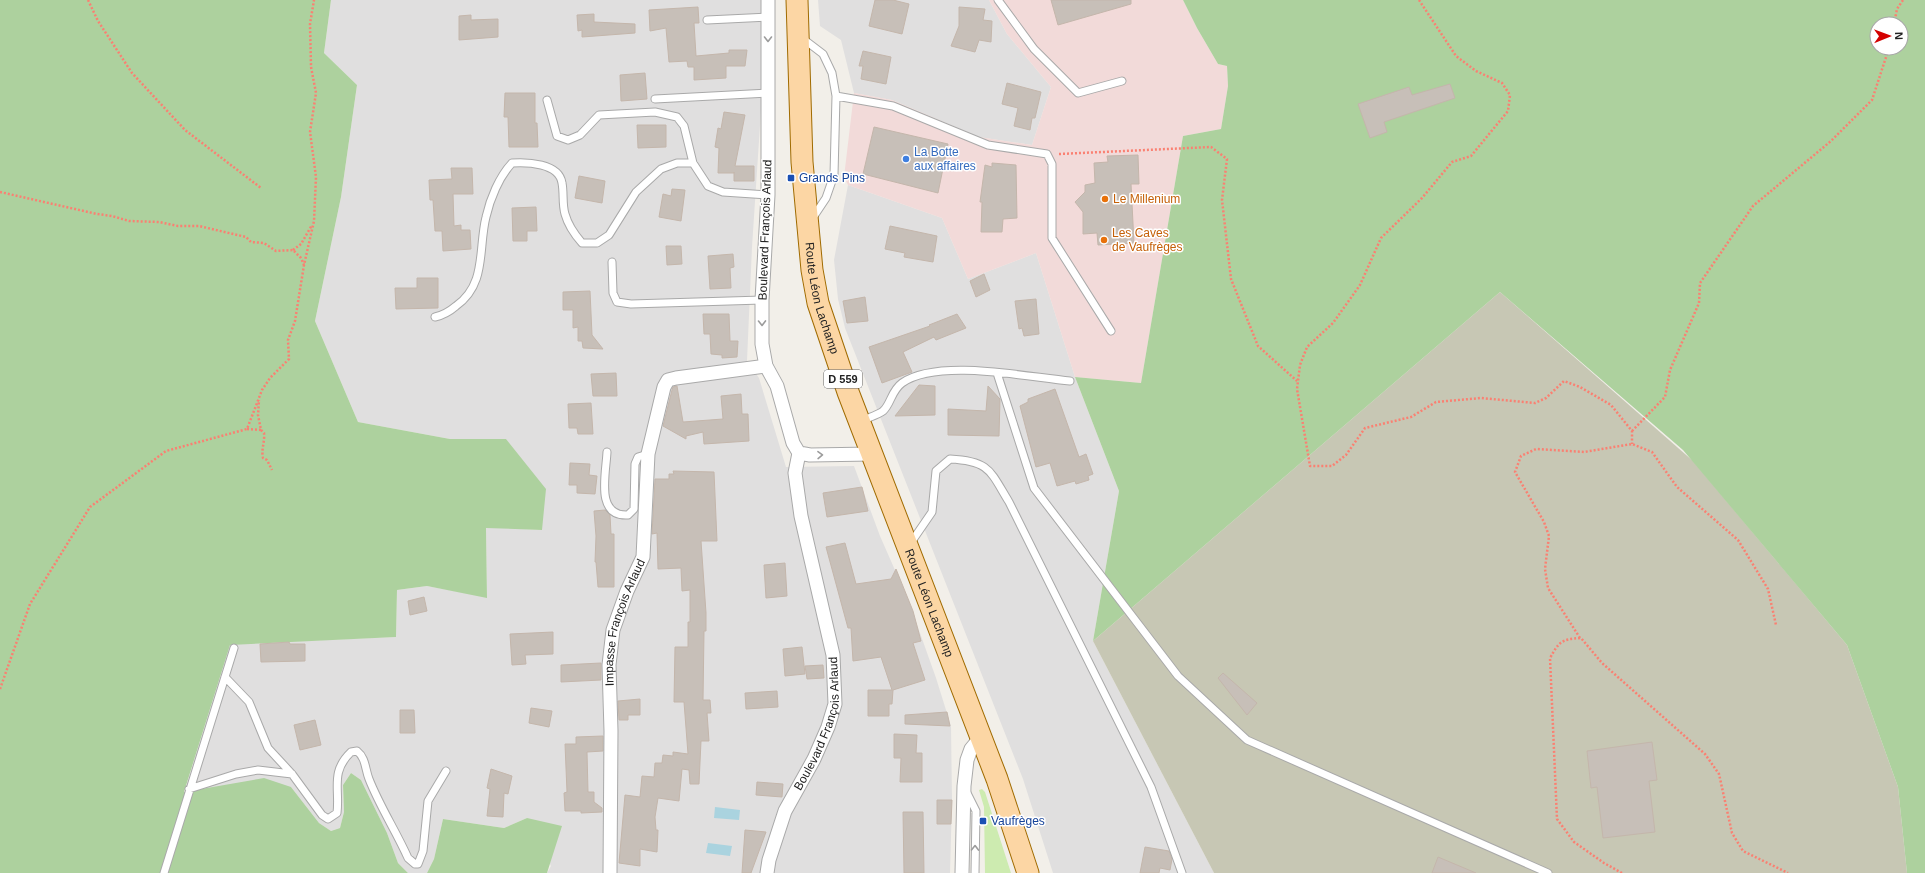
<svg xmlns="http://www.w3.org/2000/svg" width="1925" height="873" font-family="Arial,sans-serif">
<rect width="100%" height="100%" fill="#f2efe9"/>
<path fill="#e0dfdf" d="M 331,0 L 763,0 L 762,95 L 752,247 L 747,361 L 759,378 L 786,467 L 854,466 L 880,536 L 909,602 L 936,678 L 951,726 L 952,800 L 950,873 L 547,873 L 551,866 L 527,818 L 504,828 L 443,819 L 434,859 L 427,873 L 408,873 L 398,863 L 387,833 L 361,780 L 351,773 L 343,785 L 344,812 L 340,828 L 331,831 L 319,823 L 291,787 L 184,793 L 230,644 L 396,637 L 397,590 L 427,586 L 487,597 L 486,527 L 542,530 L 506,439 L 450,439 L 358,422 L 315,321 L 341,197 L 357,85 L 324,53 Z
M 818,0 L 989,0 L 1007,34 L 1051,87 L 1032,145 L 979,137 L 892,100 L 854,93 L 841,40 L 820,26 Z
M 848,185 L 942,218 L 968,279 L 1036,253 L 1075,377 L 1119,491 L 1093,641 L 1214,873 L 1053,873 L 1023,779 L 845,328 L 838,299 L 834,260 Z"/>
<path fill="#f2dad9" d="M 989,0 L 1183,0 L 1197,28 L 1218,64 L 1227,66 L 1228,86 L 1221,129 L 1183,136 L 1141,383 L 1075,377 L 1036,253 L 968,279 L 942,218 L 848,185 L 844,177 L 854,93 L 892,100 L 979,137 L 1032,145 L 1051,87 L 1007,34 Z"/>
<path fill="#c7c7b4" d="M 1500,292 L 1693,461 L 1847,645 L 1898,787 L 1907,873 L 1214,873 L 1093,641 Z"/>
<path fill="#cdebb0" d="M 982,789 L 985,792 L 1011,873 L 985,873 L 984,807 L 979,790 Z"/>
<path fill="#add19e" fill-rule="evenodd" d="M 0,0 L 331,0 L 324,53 L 357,85 L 341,197 L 315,321 L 358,422 L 450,439 L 506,439 L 546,489 L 542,530 L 486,528 L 487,598 L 427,586 L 397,590 L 396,637 L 230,645 L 184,792 L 264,778 L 291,787 L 319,823 L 331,831 L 340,828 L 344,812 L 343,785 L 351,773 L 361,780 L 387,833 L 398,863 L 408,873 L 0,873 Z
M 1183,0 L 1925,0 L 1925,873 L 1907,873 L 1898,787 L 1847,645 L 1683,450 L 1500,292 L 1093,641 L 1119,491 L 1075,377 L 1141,383 L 1183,136 L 1221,129 L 1228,86 L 1227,66 L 1218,64 L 1197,28 ZM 1877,24 L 1901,24 L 1901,48 L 1877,48 Z
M 527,818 L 562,826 L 547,873 L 427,873 L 434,859 L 443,819 L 504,828 Z"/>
<path fill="#aad3df" d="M 715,807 L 740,810 L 739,820 L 714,818 Z
M 708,843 L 732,846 L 730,856 L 706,853 Z"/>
<path fill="#c7bfb8" stroke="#c4b6ab" d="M 875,0 L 893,0 L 909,4 L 902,34 L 869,26 Z
M 1051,0 L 1131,0 L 1131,4 L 1058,25 Z
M 698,7 L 699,23 L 694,23 L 696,56 L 729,53 L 729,50 L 747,50 L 745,66 L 726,66 L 726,78 L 694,80 L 694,67 L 688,67 L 687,61 L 669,62 L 666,28 L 650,31 L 649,10 Z
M 959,7 L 985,9 L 983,20 L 992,21 L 991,42 L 979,40 L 975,52 L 951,46 L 959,26 Z
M 594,14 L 594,22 L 635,24 L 635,33 L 582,37 L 582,30 L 578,31 L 577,15 Z
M 471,15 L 471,20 L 498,19 L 498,37 L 459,40 L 459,16 Z
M 863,51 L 891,57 L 886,84 L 861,79 L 863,66 L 859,66 Z
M 645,73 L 647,99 L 621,101 L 620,75 Z
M 1007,83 L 1041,92 L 1035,118 L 1032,118 L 1030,130 L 1014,126 L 1018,108 L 1002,104 Z
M 1450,84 L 1455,98 L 1384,122 L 1387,132 L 1370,138 L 1358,104 L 1409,87 L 1412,95 Z
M 505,93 L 535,93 L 535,123 L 537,123 L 538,147 L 509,147 L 508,117 L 504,117 Z
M 724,112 L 745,115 L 735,166 L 754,166 L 754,181 L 734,181 L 734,172 L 734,173 L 718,173 L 719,148 L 715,147 L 718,128 L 721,129 Z
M 637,125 L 666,125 L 666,147 L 638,148 Z
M 874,127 L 948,144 L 938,193 L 863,174 Z
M 1138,155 L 1139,184 L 1131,184 L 1134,243 L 1098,245 L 1097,233 L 1083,234 L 1083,212 L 1075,202 L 1085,192 L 1085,185 L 1095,183 L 1094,163 L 1108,162 L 1107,156 Z
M 992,163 L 1016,165 L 1017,218 L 1003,219 L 1002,232 L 981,232 L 982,202 L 980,202 L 985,165 L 992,167 Z
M 451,168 L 472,168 L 473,194 L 453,194 L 454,226 L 461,225 L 461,230 L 470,230 L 471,249 L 443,251 L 442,231 L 435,231 L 433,200 L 430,200 L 429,180 L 452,179 Z
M 579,176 L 605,181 L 602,203 L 575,198 Z
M 672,189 L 685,190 L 681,221 L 659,217 L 663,194 L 671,196 Z
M 536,207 L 537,231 L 527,231 L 527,241 L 513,241 L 512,208 Z
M 890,226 L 937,236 L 933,262 L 904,257 L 905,253 L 885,249 Z
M 666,246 L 681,246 L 682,264 L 667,265 Z
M 733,254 L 734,267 L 730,268 L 731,288 L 710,289 L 708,256 Z
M 984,274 L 990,290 L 976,297 L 970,281 Z
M 417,278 L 438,278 L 438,308 L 396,309 L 395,288 L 417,288 Z
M 590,291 L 592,335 L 603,349 L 583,348 L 582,341 L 578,341 L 578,327 L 573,328 L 573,310 L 563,310 L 563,292 Z
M 865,297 L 868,321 L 847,323 L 843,301 Z
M 1036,299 L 1039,334 L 1024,336 L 1022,328 L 1019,329 L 1015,301 Z
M 703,314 L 729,314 L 730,341 L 738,341 L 737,357 L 722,358 L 722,355 L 711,354 L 710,334 L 704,334 Z
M 957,314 L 966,328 L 936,340 L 934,337 L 903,352 L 912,372 L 882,383 L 869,347 L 930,326 L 929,325 Z
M 616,373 L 617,396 L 593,396 L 591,374 Z
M 919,385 L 935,386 L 935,415 L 895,416 Z
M 677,386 L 683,422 L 723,419 L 721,396 L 741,394 L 742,414 L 748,414 L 749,441 L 704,444 L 703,432 L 686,436 L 686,439 L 663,426 L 672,390 L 673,387 Z
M 988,386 L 1000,399 L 999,436 L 948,435 L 948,409 L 986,411 Z
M 1055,389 L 1079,457 L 1086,454 L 1093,474 L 1088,476 L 1089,480 L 1076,484 L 1075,481 L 1057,486 L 1050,463 L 1036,467 L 1020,406 L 1028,402 L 1028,399 Z
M 591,403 L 593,434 L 578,434 L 577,428 L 569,428 L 568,404 Z
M 570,463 L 590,464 L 589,475 L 597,476 L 595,494 L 577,493 L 577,485 L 569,485 Z
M 673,471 L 714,472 L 717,541 L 701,541 L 706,613 L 706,631 L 704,631 L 703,700 L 710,700 L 711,713 L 707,713 L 709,741 L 701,741 L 699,784 L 690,784 L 689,770 L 682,769 L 679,801 L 658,798 L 655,817 L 656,830 L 658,830 L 657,852 L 640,849 L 640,866 L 619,863 L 625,795 L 640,797 L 642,776 L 654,777 L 655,763 L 662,763 L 663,755 L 673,756 L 673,752 L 688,754 L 684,702 L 674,702 L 675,647 L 688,647 L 688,622 L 690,622 L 690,590 L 682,591 L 681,568 L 658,569 L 657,533 L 652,534 L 655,479 L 669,479 L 669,474 L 674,474 Z
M 862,487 L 868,511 L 827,517 L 823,493 Z
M 605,510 L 610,515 L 611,534 L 614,534 L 614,587 L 598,587 L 596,562 L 595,562 L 596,536 L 594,511 Z
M 845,543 L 856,584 L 891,579 L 896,569 L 913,611 L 921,641 L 913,643 L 925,680 L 893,690 L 892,704 L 889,704 L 889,716 L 868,716 L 868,690 L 892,690 L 881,657 L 853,661 L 851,628 L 848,628 L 826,547 Z
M 785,563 L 787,596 L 766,598 L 764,565 Z
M 424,597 L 427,611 L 410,615 L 408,601 Z
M 553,632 L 553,654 L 525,655 L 526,664 L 512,665 L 510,634 Z
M 289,642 L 290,644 L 305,644 L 305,661 L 261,662 L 260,644 Z
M 802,647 L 805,674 L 785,676 L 783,649 Z
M 601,663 L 601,680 L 561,682 L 561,665 Z
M 823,665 L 824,678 L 807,679 L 805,666 Z
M 1223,673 L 1257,703 L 1247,715 L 1218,678 Z
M 777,691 L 778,707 L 746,709 L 745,693 Z
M 640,699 L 640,715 L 628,715 L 628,720 L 619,720 L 618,701 Z
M 531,708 L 552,711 L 549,727 L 529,723 Z
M 400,710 L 414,710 L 415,733 L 400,733 Z
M 947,712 L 950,726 L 905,724 L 905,715 Z
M 315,720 L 321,745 L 300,750 L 294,725 Z
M 894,734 L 917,735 L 916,753 L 922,753 L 922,782 L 900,782 L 901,758 L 894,758 Z
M 603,736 L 603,751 L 587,752 L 588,792 L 594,792 L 594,802 L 602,808 L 602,812 L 581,813 L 581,811 L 565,811 L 564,793 L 567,792 L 565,744 L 576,744 L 576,737 Z
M 1652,742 L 1657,780 L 1649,781 L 1655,832 L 1603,838 L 1597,787 L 1591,788 L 1587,751 Z
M 491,769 L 512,776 L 508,794 L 504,793 L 503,817 L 487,816 L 490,789 L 487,788 Z
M 757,782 L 783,784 L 782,797 L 756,795 Z
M 937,800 L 952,800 L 951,824 L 937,824 Z
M 903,812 L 923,812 L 924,873 L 904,873 Z
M 745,830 L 766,832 L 751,873 L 742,873 Z
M 1145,847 L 1169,851 L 1172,859 L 1170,870 L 1160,868 L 1159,873 L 1140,873 Z
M 1438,857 L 1476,873 L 1432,873 Z"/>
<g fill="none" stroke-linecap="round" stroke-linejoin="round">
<g stroke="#a9a9a9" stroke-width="9">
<path id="service" d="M 998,0 L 1034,49 L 1078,93 L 1122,81
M 707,20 L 768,17
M 802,38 L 823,54 L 832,73 L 836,96 L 834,175 L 826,198 L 812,219
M 836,96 L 893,106 L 988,145 L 1047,154 L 1052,164 L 1052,238 L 1111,331
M 655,99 L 769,93
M 547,100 L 557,136 L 568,140 L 580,135 L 599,115 L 655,112 L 677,117 L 684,126 L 693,163
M 612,262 L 613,293 L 617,302 L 631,304 L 762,300
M 435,317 C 444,315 449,312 456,306 C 487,284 478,249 486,217 C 490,199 499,177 512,163 C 527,162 559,163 562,183 C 564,193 562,204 565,214 C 568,225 575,235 582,243 L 597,243 L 609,235 L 636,192 L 661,169 L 677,163 L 693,163 L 708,186 L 723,192 L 768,195
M 997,373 L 1034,488 L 1178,676 L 1247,740 L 1548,873
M 861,421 C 867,418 878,415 883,411 C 891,404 891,391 902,383 C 938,358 1026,377 1070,381
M 607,452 C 606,474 595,517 628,515 L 634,509 L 635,464 L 638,457 L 648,454
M 910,544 L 932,512 L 936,471 L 950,459 C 990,461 990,471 1009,502 L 1151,787 L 1182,873
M 225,677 L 249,702 L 268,748 L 292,774 L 322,815 L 328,819 L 337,813 C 340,789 330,772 351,752 L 357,751 C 366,758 365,769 369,779 C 380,807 396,831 408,858 L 415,864 L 418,864 L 423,851 L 428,801 L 446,771
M 189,789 L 236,774 L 258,770 L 292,774
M 966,791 L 976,811 L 975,873
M 164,873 L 234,648"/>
</g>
<g stroke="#a9a9a9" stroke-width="15">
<g id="minor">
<path d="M 768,0 L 768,195 L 762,300 L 762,344 L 766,366 L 777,386 L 793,443 L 799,453 L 810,455 L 872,454"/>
<path id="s1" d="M 610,873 L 611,731 L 609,665 L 613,630 L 627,591 L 643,557 L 648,454 L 664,387 L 668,380 L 676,378 L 766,366"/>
<path id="s2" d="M 767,873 L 769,860 L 785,811 L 814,759 L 828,727 L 835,704 L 833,655 L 801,516 L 795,473 L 799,453"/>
<path d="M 962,873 L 964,786 L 967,760 L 971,749 L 981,737"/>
</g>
</g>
<g stroke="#a06b00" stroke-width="23">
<g id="primary">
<path id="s3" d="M 797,0 L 802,162 L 812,270 L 818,303 L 848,392 L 997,779 L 1028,873"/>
</g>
</g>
<path stroke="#fa8072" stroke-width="2.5" stroke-dasharray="2 2" stroke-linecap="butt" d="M 88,0 L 98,21 L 132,73 L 185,130 L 261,188
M 1419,0 L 1456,56 L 1476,71 L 1502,83 L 1510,95 L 1508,111 L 1471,156 L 1452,162 L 1422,198 L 1381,238 L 1360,285 L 1333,323 L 1307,347 L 1300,365 L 1297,389 L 1310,466 L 1332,466 L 1346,455 L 1365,428 L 1411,417 L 1436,402 L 1481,398 L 1535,403 L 1546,398 L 1564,381 L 1580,387 L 1611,405 L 1632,431 L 1632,444
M 1894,24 L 1897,9 L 1903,0
M 1059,154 L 1211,147 L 1227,159 L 1222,200 L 1231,279 L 1258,346 L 1297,381
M 0,192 L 97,214 L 112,216 L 129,221 L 159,222 L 178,226 L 199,226 L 246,237 L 251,242 L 264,243 L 276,251 L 293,250 L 301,258 L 304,265
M 293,250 L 301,244 L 312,225
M 247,429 L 261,430 L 258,415 L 259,400
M 261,430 L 264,433 C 265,442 261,449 263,458 L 267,460 L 272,470
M 1632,431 L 1665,397 L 1670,370 L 1699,303 L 1700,283 L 1753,206 L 1831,141 L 1872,100 L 1889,48
M 1580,638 L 1548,588 L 1545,569 L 1549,536 L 1544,522 L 1515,472 L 1521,456 L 1536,449 L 1584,452 L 1632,444 L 1652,452 L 1677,487 L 1738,540 L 1768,589 L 1776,625
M 0,689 L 30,604 L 90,507 L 166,451 L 247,429 L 262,390 L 270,378 L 289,359 L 288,340 L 295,321 L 304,265 L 314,221 L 316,177 L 310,132 L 316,93 L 311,67 L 310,24 L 314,0
M 1622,873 L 1604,863 L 1574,842 L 1557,819 L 1550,658 C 1559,642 1561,639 1581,638 L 1602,663 L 1705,754 L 1719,774 L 1732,833 L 1743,851 L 1788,873"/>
<use href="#service" stroke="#fff" stroke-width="7"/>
<use href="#minor" stroke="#fff" stroke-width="13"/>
<use href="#primary" stroke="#fcd6a4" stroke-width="21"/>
</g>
<defs><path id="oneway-chevron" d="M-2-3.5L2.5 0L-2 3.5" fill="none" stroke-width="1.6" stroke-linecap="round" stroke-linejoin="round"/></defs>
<g stroke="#9c9c9c">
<use href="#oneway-chevron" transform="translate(768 39) rotate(90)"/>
<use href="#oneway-chevron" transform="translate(762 323) rotate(89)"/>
<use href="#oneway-chevron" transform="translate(820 455) rotate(-1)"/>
<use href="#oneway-chevron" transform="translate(975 848) rotate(-89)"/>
</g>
<circle fill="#3f7fe0" stroke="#fff" stroke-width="1.5" cx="906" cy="159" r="4"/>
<g fill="#1a4fb4" stroke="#fff" stroke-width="1.5">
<rect x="787" y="174" width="8" height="8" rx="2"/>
<rect x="979" y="817" width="8" height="8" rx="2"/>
</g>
<g fill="#e8710a" stroke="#fff" stroke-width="1.5">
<circle cx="1105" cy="199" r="4"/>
<circle cx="1104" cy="240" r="4"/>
</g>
<g text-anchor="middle" stroke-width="3" stroke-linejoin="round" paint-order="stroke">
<rect fill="#fff" stroke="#646464" stroke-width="1" x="824" y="370" width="38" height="18" rx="3"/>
<g font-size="11" font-weight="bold" fill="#222">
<text x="843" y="383">D 559</text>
</g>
<g font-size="12" fill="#366cbe" stroke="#fff" text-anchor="start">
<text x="914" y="156">La Botte<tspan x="914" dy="14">aux affaires</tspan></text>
</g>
<g font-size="12" fill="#164399" stroke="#fff" text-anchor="start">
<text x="799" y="182">Grands Pins</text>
<text x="991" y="825">Vaufrèges</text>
</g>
<g font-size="12" fill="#c56008" stroke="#fff" text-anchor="start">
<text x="1113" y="203">Le Millenium</text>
<text x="1112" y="237">Les Caves<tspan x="1112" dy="14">de Vaufrèges</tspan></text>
</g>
<g font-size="12" fill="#222" stroke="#fff">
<text transform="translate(765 230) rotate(-88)" y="4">Boulevard François Arlaud</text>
<text dy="4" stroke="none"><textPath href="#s3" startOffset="300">Route Léon Lachamp</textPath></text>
<text dy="4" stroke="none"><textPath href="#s3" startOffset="624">Route Léon Lachamp</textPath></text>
<text dy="4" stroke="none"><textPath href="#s1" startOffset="253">Impasse François Arlaud</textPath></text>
<text dy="4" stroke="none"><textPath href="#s2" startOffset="160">Boulevard François Arlaud</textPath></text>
</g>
</g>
<g transform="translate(1889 36) rotate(89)"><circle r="19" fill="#ffffff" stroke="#a7a7a7"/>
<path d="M0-3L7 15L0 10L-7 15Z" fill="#d40000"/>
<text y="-6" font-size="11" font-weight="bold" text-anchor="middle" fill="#222222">N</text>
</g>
</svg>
